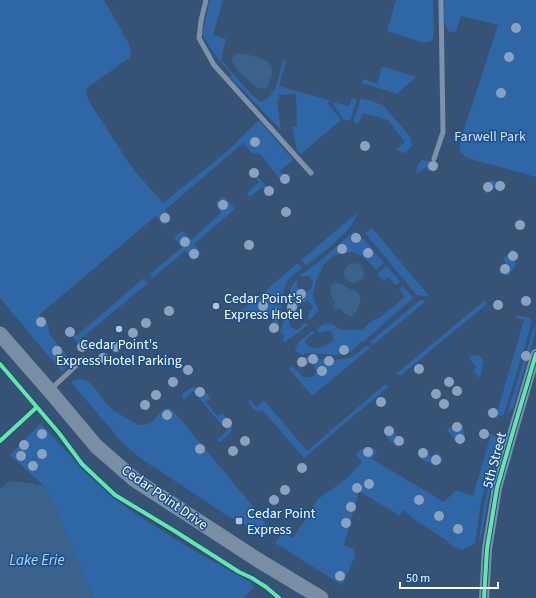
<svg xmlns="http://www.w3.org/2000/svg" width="536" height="598" font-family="'Source Sans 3',sans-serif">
<rect width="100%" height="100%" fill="#365274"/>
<path fill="#2f66a5" d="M 0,0 L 104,0 L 129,44 L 131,53 L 129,58 L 86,89 L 88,100 L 133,169 L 163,203 L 225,153 L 259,120 L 293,160 L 280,171 L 286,178 L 287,181 L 283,183 L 260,154 L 256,153 L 252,153 L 243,143 L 165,210 L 170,216 L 171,220 L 169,222 L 164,225 L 162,224 L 156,216 L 39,315 C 41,317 44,319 46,321 C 49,325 48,331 51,336 C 59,347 77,359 62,372 L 0,298 Z
M 211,0 L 223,0 L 213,35 L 226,39 L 221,60 L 252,95 L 261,102 L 270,96 L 273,92 L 277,84 L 283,60 L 286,61 L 279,86 L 329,100 L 328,104 L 341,120 L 301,154 L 297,150 L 292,127 L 297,126 L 296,94 L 278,95 L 279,100 L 277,101 L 281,130 L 230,77 L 232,75 L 216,56 L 202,35 L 209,3 Z
M 396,0 L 433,0 L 434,35 L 432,41 L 424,43 L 387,31 Z
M 445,0 L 536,0 L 536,177 L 467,158 L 460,152 L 460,142 L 498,25 L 461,16 L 456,31 L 453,32 L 449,32 C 442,23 444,11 445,0 Z
M 382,66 L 416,77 L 397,94 L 362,83 L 364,79 L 377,84 Z
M 352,98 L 357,100 L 350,121 L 343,119 L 333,104 L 333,102 L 349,106 Z
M 361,98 L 383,105 L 411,138 L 412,146 C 407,153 403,156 397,149 L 405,142 L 388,120 L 363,113 L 358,124 L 353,122 Z
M 422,160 L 433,162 L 439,164 L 430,172 L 426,167 L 418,174 L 416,171 C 417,167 418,163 422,160 Z
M 253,171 L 271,192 L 271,195 L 262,187 L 250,197 L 247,193 L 259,182 L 252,173 L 252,172 Z
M 492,180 L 507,184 L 499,192 L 495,187 L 487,194 L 485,194 C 483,188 487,182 492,180 Z
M 223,197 L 225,197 L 235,209 L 194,244 L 201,253 L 193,261 L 185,251 L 153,278 L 150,274 L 182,247 L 175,239 L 175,236 L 182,231 L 184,232 L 191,240 L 221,213 L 216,204 L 217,201 Z
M 357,213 C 354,231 320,254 306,266 L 301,260 Z
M 372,228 L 430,297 L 417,295 L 415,293 L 365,233 Z
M 355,231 L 360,237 L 364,239 L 384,263 L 376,270 L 364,257 L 352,252 L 341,254 L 333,256 L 325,263 L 316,280 L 313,295 L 315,303 L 319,310 L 310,320 L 308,318 L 309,312 L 313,307 L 310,303 L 307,301 L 301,304 L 290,317 L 289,323 L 290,326 L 297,330 L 300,328 L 304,323 L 308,324 L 301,331 L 284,342 L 283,339 L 284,335 L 280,331 C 283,323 285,316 287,308 C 289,296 289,287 298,278 L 297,285 L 299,290 L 305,292 C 310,290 312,287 313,282 L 309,276 L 305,276 L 302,277 L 300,275 L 315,265 L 352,233 Z
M 513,249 L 517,255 L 515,267 L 509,275 C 505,275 502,275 499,272 L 499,269 L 506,264 L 503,259 Z
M 298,263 L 302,268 C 298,271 293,274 290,278 C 278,293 286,315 273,333 L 270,332 L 268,329 L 273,323 L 271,315 C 266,313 262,313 258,317 L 245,317 L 241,311 Z
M 387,266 L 400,282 L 395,285 L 389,277 L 384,281 L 377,274 Z
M 144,278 L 148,283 L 79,340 L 86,348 L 85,351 L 84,351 L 66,329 L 68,328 L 69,328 L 76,336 Z
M 403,286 L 413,298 L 363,342 L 361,342 L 351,352 L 344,354 L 334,355 L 307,353 L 302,355 L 295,351 C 296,342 307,336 313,330 L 314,334 C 310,335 307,338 305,342 C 312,353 325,346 333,341 C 334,330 329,329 320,333 L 317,331 L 317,328 L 326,323 L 328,325 L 330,323 L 342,330 L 363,330 C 365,327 368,323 372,321 C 378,318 384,318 387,310 L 388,311 L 405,297 L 399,289 Z
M 420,300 L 423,300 L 425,302 L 373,345 L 370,342 Z
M 485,300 L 487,304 L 400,376 L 397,373 Z
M 517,315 L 530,318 L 532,322 L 504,414 L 502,416 L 487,413 L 488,410 L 497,412 L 524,320 L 516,318 Z
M 535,324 L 535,334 L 513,408 L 507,414 Z
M 366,345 L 370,348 L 312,396 L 289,369 L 293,366 C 300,374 302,379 313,377 L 316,372 L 314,366 L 311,363 L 304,364 L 300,369 L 297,364 C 307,352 313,358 326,360 C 332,361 345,359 351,357 C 357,354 362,349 366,345 Z
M 474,355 L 480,356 L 484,361 L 480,377 L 478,377 L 473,371 L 476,367 L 470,359 L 470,356 Z
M 79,379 C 94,379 100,399 111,408 C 119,414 129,420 139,425 C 154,425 154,418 164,409 L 170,408 L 176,414 L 261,516 C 266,524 268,528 264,536 L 223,513 L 143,460 L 124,445 L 71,382 L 74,380 Z
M 385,384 L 388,387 L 304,458 L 263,411 L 254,410 L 248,402 L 250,400 L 256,407 L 264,400 L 307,451 Z
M 192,387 C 201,387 205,391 211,398 L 206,402 L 217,416 L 222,413 L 232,424 L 231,432 L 220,442 L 219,442 L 217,440 L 227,431 L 193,391 L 185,399 L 183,399 L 182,397 L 183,393 Z
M 41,423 L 81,468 L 113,498 L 136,514 L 188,547 L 252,583 L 254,587 L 244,598 L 93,598 L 64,529 L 57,509 L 44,486 L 10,455 Z
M 457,423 L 463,426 C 464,433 465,440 460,446 L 447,430 Z
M 388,425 L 403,443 L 403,444 C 398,445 387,442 386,435 C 385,432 387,428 388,425 Z
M 480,430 L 491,434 L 498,438 L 481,503 L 475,544 L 462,550 L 452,546 L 447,541 L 412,518 L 403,509 L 400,516 L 359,491 L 344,545 L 354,549 L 355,556 L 342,585 L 275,543 L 283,532 L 293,538 L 318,499 L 346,479 L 362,462 L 355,454 C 362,448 369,445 377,451 L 372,459 L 444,502 L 456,490 L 473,496 L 490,437 L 479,434 Z
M 500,442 L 502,445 L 501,449 L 490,490 L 481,539 L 479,541 L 484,504 Z
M 422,448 L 425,448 L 431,457 L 437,451 L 443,459 L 442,462 L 435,466 L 423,460 L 419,457 Z"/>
<path fill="#3b618d" d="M 238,53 C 246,54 271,58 272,68 C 273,74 270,82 268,87 L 261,89 L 256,87 L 238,71 L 232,61 L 232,57 Z
M344 273a10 10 0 1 1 20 0a10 10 0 1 1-20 0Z
M 335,283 C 340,283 342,284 346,287 C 351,290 355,289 358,293 C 362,298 361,302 358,307 C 356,313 354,318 347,315 C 344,314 342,310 340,308 L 335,310 L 333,305 L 335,304 C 332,297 329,292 331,285 Z
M 9,481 L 29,483 L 44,486 L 57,509 L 64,529 L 93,598 L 0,598 L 0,489 Z"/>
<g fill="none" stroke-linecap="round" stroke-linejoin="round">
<path stroke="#7d92a8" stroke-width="5" d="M 206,0 L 201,21 L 199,38 L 214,65 L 311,173
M 434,159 L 443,132 L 441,0
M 50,390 L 83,359"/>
<path stroke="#7d92a8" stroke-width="10" d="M 484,598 L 487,549 L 497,488 L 514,428 L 536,354"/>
<path stroke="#798da4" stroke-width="15" d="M 0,334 L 49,390 L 96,446 L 135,480 L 258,560 L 321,598"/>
<g stroke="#1b4f8f" stroke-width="6">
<path id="cycleway" d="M 0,364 L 59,433 L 82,464 L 115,495 L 173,530 L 239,572 L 252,578 L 266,587 L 279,598
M 0,441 L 37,407
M 484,598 L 487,549 L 497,488 L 514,428 L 536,354"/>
</g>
<use href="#cycleway" stroke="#66e7a1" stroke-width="4"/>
</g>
<g fill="#8aa2be">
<circle cx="516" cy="28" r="5"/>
<circle cx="509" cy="57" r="5"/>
<circle cx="501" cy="93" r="5"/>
<circle cx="255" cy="142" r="5"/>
<circle cx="365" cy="146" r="5"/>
<circle cx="433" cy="166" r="5"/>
<circle cx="254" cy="173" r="5"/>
<circle cx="285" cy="179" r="5"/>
<circle cx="500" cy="186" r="5"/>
<circle cx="488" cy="187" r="5"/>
<circle cx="269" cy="191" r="5"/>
<circle cx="223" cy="205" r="5"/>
<circle cx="286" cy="212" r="5"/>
<circle cx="165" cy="218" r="5"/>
<circle cx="520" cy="225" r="5"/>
<circle cx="356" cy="238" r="5"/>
<circle cx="185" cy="242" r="5"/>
<circle cx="249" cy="245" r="5"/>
<circle cx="342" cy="249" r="5"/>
<circle cx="368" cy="253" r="5"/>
<circle cx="194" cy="254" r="5"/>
<circle cx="513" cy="256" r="5"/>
<circle cx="505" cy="269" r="5"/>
<circle cx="301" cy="294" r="5"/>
<circle cx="526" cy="301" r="5"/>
<circle cx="498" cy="305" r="5"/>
<circle cx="263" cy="306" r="5"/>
<circle cx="292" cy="307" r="5"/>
<circle cx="169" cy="311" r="5"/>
<circle cx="277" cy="314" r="5"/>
<circle cx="41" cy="322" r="5"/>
<circle cx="146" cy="323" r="5"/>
<circle cx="274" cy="328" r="5"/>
<circle cx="70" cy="332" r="5"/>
<circle cx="133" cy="333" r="5"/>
<circle cx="82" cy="347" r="5"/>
<circle cx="116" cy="347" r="5"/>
<circle cx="344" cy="350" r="5"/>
<circle cx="57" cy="351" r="5"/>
<circle cx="526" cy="356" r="5"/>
<circle cx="103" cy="358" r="5"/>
<circle cx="313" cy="359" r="5"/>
<circle cx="329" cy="361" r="5"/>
<circle cx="302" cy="362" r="5"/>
<circle cx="419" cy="369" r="5"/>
<circle cx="188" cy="370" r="5"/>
<circle cx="322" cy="371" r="5"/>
<circle cx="173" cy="382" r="5"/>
<circle cx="449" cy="382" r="5"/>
<circle cx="457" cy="391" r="5"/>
<circle cx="200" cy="392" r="5"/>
<circle cx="436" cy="394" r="5"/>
<circle cx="156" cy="395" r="5"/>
<circle cx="381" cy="402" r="5"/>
<circle cx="444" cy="404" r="5"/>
<circle cx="145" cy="405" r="5"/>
<circle cx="493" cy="413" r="5"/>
<circle cx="167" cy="415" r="5"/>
<circle cx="227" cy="423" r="5"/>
<circle cx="457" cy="427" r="5"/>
<circle cx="389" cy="431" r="5"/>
<circle cx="42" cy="434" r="5"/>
<circle cx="484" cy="434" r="5"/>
<circle cx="460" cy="439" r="5"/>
<circle cx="245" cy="441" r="5"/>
<circle cx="399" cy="441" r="5"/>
<circle cx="24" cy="445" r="5"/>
<circle cx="200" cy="449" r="5"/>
<circle cx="233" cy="451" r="5"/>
<circle cx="368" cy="452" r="5"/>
<circle cx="423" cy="453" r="5"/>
<circle cx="42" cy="454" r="5"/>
<circle cx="21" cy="456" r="5"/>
<circle cx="436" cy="460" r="5"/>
<circle cx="33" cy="466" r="5"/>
<circle cx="302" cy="468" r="5"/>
<circle cx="369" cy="484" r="5"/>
<circle cx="357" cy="488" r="5"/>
<circle cx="285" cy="490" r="5"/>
<circle cx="274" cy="500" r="5"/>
<circle cx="419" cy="500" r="5"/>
<circle cx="351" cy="507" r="5"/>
<circle cx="439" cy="516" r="5"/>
<circle cx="346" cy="523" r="5"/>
<circle cx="458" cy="529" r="5"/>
<circle cx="340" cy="576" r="5"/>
</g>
<g fill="#b9c2ce" stroke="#1b4f8f" stroke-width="1.5">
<circle cx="216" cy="306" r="4"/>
<circle cx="119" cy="329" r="4"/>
<rect x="235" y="517" width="8" height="8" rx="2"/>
</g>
<g text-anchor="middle" stroke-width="3" stroke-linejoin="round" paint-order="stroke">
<g font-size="14" fill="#cfe3fa" stroke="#1b4f8f">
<text x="490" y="141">Farwell Park</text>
</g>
<g font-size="14" fill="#fff" stroke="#1b4f8f" text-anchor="start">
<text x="224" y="303">Cedar Point's<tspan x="224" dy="16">Express Hotel</tspan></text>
<text x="119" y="349" text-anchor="middle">Cedar Point's<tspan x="119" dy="16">Express Hotel Parking</tspan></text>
<text x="247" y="518">Cedar Point<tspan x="247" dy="16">Express</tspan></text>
</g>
<g font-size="14" fill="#fff" stroke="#1b4f8f">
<text transform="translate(494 460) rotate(-75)" y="5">5th Street</text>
<text transform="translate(165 497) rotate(35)" y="5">Cedar Point Drive</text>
</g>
<g font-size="15" font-style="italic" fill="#b5d3f5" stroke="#1b4f8f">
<text x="37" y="565">Lake Erie</text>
</g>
</g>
<path d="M400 582v6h98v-6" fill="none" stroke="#ffffff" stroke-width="2"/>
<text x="406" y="582" font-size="12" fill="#ffffff" stroke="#1b4f8f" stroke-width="3" paint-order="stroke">50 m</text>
</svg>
